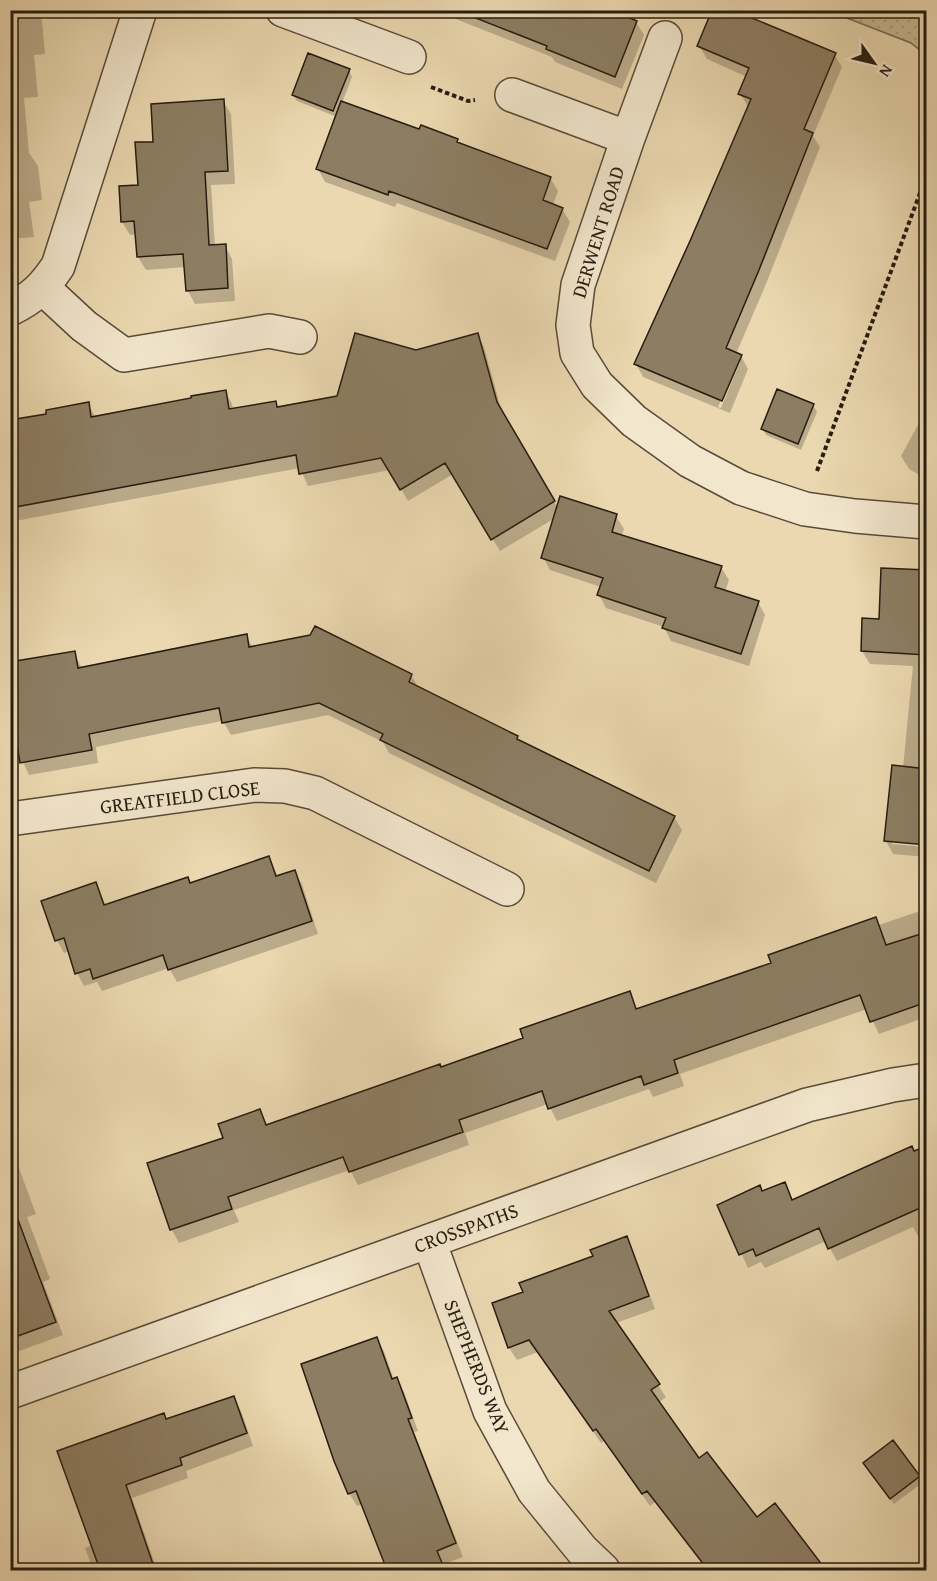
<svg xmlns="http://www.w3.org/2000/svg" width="937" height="1581" font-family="'Gentium Book Plus',serif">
<defs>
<pattern id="park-dots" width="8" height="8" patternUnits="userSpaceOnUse" patternTransform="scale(1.5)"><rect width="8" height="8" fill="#cab895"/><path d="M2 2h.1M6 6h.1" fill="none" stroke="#ae9e7f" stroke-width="1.8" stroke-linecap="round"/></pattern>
</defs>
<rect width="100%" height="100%" fill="#ebd8b0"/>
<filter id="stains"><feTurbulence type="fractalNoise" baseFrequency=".00333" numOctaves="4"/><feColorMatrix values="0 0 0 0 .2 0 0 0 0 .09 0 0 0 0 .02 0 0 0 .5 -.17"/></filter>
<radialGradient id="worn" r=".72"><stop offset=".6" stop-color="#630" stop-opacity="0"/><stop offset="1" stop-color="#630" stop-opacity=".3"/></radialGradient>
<path fill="url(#park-dots)" stroke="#786a52" stroke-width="1.5" d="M 829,11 L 926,11 L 926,55 L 911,43 Z"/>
<path fill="#0003" fill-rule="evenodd" d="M 10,10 L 36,10 L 42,21 L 45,54 L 34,55 L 38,97 L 24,98 L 29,153 L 38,166 L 42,200 L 29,202 L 34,237 L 10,239 Z
M 433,10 L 607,10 L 636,22 L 644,35 L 622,89 L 555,62 L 552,57 Z
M 699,46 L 834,54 L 842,67 L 813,136 L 820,147 L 766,284 L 736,354 L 741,356 L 748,369 L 730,413 L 643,377 L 636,364 L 749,108 L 740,94 L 747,77 L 707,59 ZM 737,362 L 740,362 L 721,408 L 718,407 Z
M 349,70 L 352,77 L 342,103 L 420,131 L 457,140 L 459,145 L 550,178 L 558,191 L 553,205 L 562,209 L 570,222 L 555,261 L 397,203 L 395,207 L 325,182 L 318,169 L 337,117 L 297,101 L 293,95 Z
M 223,101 L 231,114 L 235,184 L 211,185 L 215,246 L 225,246 L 232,259 L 235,301 L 195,304 L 188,291 L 186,267 L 146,270 L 138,257 L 137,234 L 130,235 L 122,222 L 139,186 L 155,143 Z
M 477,334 L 484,347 L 503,416 L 558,508 L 616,516 L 624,529 L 621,537 L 721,567 L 729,580 L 725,592 L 758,602 L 765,615 L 749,666 L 671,641 L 664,627 L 606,608 L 599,595 L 601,587 L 550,570 L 543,557 L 555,518 L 500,551 L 453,474 L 408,501 L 390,470 L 308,486 L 300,468 L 10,522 L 10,422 L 48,415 L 88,404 L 96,418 L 225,391 L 232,404 L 233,410 L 275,403 L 278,408 L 338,397 L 416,351 Z
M 813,405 L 817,412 L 801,450 L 766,435 L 763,429 Z
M 926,410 L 926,479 L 909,469 L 901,456 Z
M 926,572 L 926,844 L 892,841 L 892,844 L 926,847 L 926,857 L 893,854 L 886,841 L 903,768 L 913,666 L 870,664 L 862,651 L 881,621 Z
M 246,635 L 253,648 L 411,675 L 419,688 L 517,737 L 520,742 L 674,817 L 682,830 L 656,883 L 389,753 L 383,742 L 328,715 L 231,735 L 223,721 L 186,728 L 96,747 L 98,763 L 29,775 L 21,758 L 10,759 L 10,664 L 74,653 L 82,668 Z
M 268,858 L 278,877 L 294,872 L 302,884 L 318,934 L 177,982 L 169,968 L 102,991 L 97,982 L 84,986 L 77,973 L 70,951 L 64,953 L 57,940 L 43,902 L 96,883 L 106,906 L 190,885 Z
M 926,909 L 926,1017 L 879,1034 L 867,1009 L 680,1074 L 684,1086 L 653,1097 L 649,1089 L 557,1121 L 548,1104 L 465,1133 L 469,1145 L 358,1185 L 350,1170 L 234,1210 L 239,1222 L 179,1243 L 172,1230 L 149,1164 L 225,1138 L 260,1111 L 268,1126 L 441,1069 L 525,1039 L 629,993 L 638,1010 L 773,964 L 875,919 L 879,925 Z
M 10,1144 L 36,1214 L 27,1217 L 50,1279 L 43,1282 L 63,1335 L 14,1353 L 10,1346 Z
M 926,1147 L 926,1243 L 923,1245 L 913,1227 L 837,1261 L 826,1241 L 765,1268 L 761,1262 L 748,1268 L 719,1205 L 763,1193 L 784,1184 L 793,1201 Z
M 626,1238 L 633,1251 L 655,1309 L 616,1323 L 666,1397 L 658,1403 L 698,1460 L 810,1570 L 738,1570 L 735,1567 L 709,1570 L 705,1563 L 703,1565 L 655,1502 L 650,1506 L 604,1441 L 601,1443 L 538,1352 L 517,1360 L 509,1348 L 493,1304 L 525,1293 L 595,1257 Z
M 376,1339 L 384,1351 L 394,1380 L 396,1379 L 404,1392 L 418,1431 L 414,1432 L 463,1557 L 444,1564 L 446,1570 L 389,1570 L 363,1504 L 357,1506 L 349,1493 Z
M 234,1398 L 241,1411 L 253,1446 L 186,1471 L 188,1478 L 132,1498 L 157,1570 L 93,1570 L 85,1548 L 92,1545 L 59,1452 L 167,1421 Z
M 893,1443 L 922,1483 L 894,1504 L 869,1470 Z"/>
<path fill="#8d7e63" stroke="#271c10" stroke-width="1.5" d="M 463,10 L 611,10 L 637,21 L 615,77 L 546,49 L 547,46 L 463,13 Z
M 712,10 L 733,10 L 836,53 L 804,129 L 813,133 L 759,270 L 726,348 L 742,355 L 722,401 L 634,364 L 690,241 L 751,99 L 738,94 L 749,68 L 697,46 Z
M 308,53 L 350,69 L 333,111 L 292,95 Z
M 224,99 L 228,171 L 205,172 L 209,245 L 226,244 L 228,288 L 186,291 L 183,254 L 137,257 L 134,221 L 121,222 L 119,186 L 138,185 L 135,142 L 153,142 L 151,104 Z
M 341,101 L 419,129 L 421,125 L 458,139 L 457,142 L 551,177 L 543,200 L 563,208 L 547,249 L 389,191 L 388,195 L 316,169 Z
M 355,333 L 416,350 L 478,333 L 497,402 L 555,501 L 491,540 L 445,463 L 400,490 L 381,458 L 299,474 L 296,455 L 10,508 L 10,420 L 46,414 L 46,410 L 89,402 L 91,417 L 191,398 L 191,396 L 226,390 L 229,409 L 276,401 L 277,407 L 337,396 Z
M 777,389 L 814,404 L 798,444 L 761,429 Z
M 560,496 L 617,514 L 612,532 L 722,566 L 715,587 L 759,601 L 741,654 L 662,628 L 666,618 L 597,595 L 603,578 L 541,558 Z
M 881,568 L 927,570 L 927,655 L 861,651 L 862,618 L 879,619 Z
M 315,626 L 412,674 L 409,682 L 518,736 L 517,739 L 675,816 L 649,871 L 380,740 L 383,734 L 319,703 L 222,723 L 219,708 L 178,716 L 89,734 L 92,750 L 20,763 L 10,706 L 10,662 L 75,651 L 78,668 L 247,634 L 249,647 L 310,635 Z
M 892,765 L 927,769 L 927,845 L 884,841 Z
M 269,856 L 276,876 L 295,870 L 312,921 L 168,970 L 163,955 L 93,979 L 90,969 L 75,974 L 64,938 L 55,941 L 41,901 L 96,882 L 104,905 L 188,877 L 190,883 Z
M 876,917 L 886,945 L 927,932 L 927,1002 L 870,1022 L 860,995 L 674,1060 L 678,1073 L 644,1085 L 641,1076 L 548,1109 L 542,1091 L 459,1120 L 463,1132 L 349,1172 L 343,1157 L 228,1197 L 232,1209 L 170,1230 L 147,1163 L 223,1138 L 218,1124 L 260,1109 L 266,1125 L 440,1064 L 441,1067 L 523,1038 L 520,1029 L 630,991 L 636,1009 L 771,963 L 768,955 Z
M 912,1146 L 914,1151 L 927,1146 L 927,1205 L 828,1249 L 819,1228 L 756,1256 L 753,1249 L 739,1255 L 717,1205 L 760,1185 L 762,1191 L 785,1182 L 792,1200 Z
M 14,1209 L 56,1322 L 10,1339 L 10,1210 Z
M 627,1236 L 649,1296 L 609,1311 L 660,1384 L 651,1390 L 699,1458 L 707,1452 L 757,1517 L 775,1503 L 826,1570 L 708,1570 L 647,1491 L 642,1494 L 596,1429 L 593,1431 L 529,1340 L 508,1348 L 492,1303 L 523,1292 L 519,1283 L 593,1256 L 590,1250 Z
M 377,1337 L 392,1379 L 397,1377 L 412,1418 L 408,1419 L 456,1543 L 437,1551 L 445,1570 L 387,1570 L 356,1491 L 348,1494 L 334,1461 L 301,1364 Z
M 234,1396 L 247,1433 L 180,1458 L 182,1465 L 126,1485 L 155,1570 L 100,1570 L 57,1451 L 164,1413 L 166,1419 Z
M 893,1440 L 920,1476 L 890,1499 L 863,1463 Z"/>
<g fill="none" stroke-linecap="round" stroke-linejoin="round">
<g stroke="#584b38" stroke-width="36">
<path id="minor" d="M 283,10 L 409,57
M 665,38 L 628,138 L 578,285 L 573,325 L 577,353 L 597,385 L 634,421 L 690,461 L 741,488 L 805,509 L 855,516 L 926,522
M 512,95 L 628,138
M 43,288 L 84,326 L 124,355 L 269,331 L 300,337
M 10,309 C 33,298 44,287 58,266 L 140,10
M 10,819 L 254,785 L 285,786 L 315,793 L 507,889
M 429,1241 L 490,1411 L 534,1491 L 582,1550 L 603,1570
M 10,1392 L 807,1105 L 893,1085 L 926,1080"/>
</g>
<path stroke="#271c10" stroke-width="4" stroke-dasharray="4.5 3" stroke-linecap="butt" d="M 431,87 L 468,101 L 475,100
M 817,471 L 923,185 L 926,100"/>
<use href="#minor" stroke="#f2e6cc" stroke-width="33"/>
</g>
<g text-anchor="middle" stroke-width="5" stroke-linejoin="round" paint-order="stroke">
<g font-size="20" fill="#271c10" stroke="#f2e6cc">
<text transform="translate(598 232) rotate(-73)" y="7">DERWENT ROAD</text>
<text transform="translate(180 797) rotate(-7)" y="7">GREATFIELD CLOSE</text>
<text transform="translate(466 1228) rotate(-20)" y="7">CROSSPATHS</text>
<text transform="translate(477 1367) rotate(68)" y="7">SHEPHERDS WAY</text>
</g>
</g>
<rect width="937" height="1581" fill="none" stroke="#ebd8b0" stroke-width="36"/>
<rect x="12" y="12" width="913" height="1557" fill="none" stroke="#271c10" stroke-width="3"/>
<rect x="18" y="18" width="901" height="1545" fill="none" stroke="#271c10" stroke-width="1.5"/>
<g transform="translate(874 63) rotate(124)" stroke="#f2e6cc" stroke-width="4.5" paint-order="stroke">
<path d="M0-4.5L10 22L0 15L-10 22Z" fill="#271c10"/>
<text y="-9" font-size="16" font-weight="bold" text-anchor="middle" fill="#271c10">N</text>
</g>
<rect width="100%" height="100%" filter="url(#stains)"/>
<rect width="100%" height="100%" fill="url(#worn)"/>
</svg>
